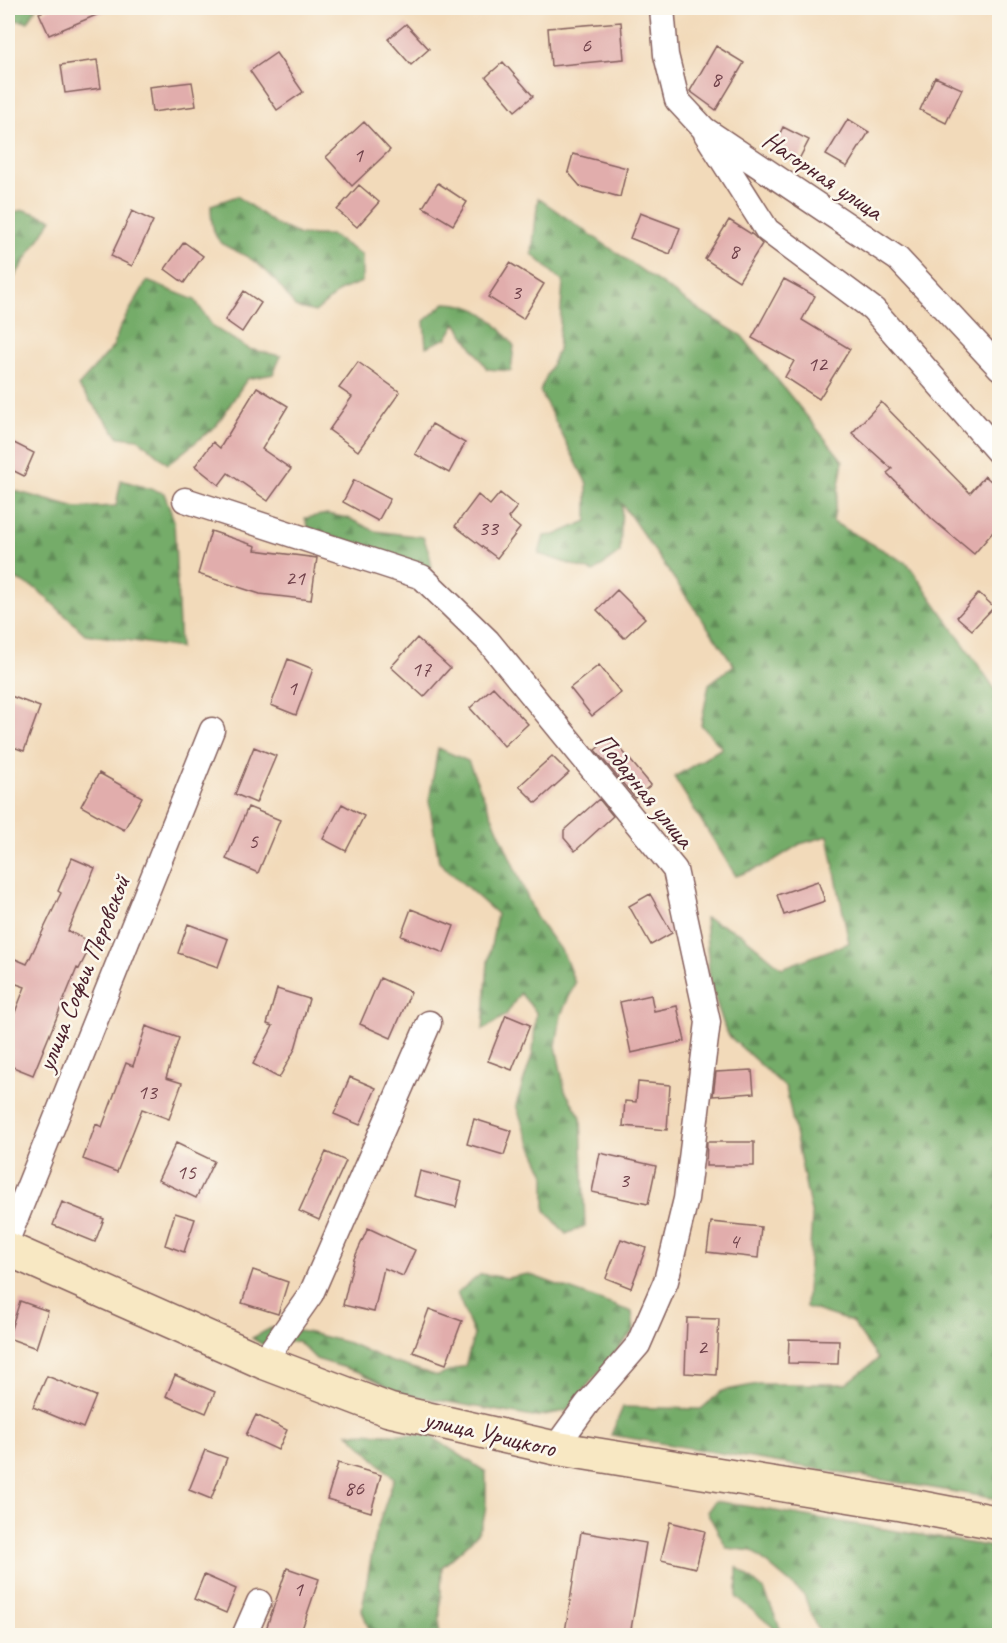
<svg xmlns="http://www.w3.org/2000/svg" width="1007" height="1643" font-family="Caveat,sans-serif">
<defs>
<pattern id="forest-firs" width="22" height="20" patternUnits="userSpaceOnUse" patternTransform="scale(1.5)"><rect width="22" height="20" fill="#74ac69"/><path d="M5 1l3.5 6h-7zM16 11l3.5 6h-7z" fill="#618b57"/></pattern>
</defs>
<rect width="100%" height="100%" fill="#fbf7ec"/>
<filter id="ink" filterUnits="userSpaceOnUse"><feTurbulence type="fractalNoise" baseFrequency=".0167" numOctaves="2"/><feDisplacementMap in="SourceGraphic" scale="12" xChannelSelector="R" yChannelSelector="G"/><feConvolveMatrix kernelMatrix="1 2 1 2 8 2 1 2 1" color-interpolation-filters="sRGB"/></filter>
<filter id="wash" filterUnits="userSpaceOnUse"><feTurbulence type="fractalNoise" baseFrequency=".008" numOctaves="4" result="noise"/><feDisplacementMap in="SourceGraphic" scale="24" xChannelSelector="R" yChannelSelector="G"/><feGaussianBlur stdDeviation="1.35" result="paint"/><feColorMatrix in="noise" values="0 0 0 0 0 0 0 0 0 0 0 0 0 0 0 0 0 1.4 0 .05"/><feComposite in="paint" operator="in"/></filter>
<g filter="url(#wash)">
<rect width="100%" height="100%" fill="#f2daba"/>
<path fill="url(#forest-firs)" stroke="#5f664a" stroke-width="1.5" d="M 8,8 L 36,8 L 28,22 L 8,19 Z
M 237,196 L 277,225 L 300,235 L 331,235 L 362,255 L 362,282 L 341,290 L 315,312 L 295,307 C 284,290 274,277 258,264 C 228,241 211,254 211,205 Z
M 538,198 L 699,310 L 742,336 L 843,461 L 833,522 L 908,564 L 999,695 L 999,1499 L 611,1435 L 623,1407 L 701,1409 L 722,1391 L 758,1384 L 846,1384 L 878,1359 L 852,1322 L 806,1307 L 812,1217 L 786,1088 L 727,1034 L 710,983 L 705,918 L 740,933 L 782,968 L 849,943 L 828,836 L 800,844 L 768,864 L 736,876 L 674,777 L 722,748 L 701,725 L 709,684 L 734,665 L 622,504 L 620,552 L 594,572 L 539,554 L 544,536 L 555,535 L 587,521 L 587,484 L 540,391 L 558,350 L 563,282 L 532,254 Z
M 24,210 L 52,219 L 8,287 L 8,213 Z
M 147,281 L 195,300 L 213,327 L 249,349 L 281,356 L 273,374 L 247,379 L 216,426 L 168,464 L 138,439 L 119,437 L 78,386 L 113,347 L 120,327 Z
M 445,303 C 480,303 493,319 514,346 L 511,371 L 487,369 L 456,323 L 447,338 L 426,347 L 424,321 Z
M 121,480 L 164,493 L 174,521 L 180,648 L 85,634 L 37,589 L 8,576 L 8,489 L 76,508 L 116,506 Z
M 327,514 L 348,518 L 375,531 L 423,537 L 429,552 L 432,568 L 406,567 L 357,544 L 309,530 L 305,518 Z
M 438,748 L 468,761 L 536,917 L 564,955 L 575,983 L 561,1015 L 556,1046 L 565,1091 L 581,1117 L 585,1226 L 566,1234 L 545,1210 L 545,1175 L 525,1131 L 516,1105 L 533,1052 L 536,1012 L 520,993 L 506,1015 L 483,1030 L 488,962 L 497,914 L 439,862 L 429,801 Z
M 481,1274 L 507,1278 L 528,1274 L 632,1312 L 634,1330 L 566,1411 L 533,1417 L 403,1394 L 359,1372 L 316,1359 L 298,1341 L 263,1345 L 252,1338 L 271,1328 L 306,1332 L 349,1343 L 389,1361 L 438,1376 L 465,1366 L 474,1335 L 457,1293 Z
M 348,1433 L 429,1435 L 486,1472 C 487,1530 486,1529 442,1567 L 439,1635 L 371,1635 L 362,1610 L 375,1535 L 394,1478 Z
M 715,1501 L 999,1548 L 999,1635 L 824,1635 L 816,1626 L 804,1595 L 752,1551 L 727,1548 L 707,1512 Z
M 737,1567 L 764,1590 L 783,1635 L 772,1635 L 773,1627 L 737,1598 Z"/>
<g id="blocks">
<path fill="#e1adac" d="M 52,8 L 113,8 L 49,35 L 39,13 Z
M 621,22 L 624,59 L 551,66 L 548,28 Z
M 406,24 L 429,49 L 411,65 L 388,39 Z
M 716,46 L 744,63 L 716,110 L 690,91 Z
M 276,53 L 303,92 L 277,110 L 250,71 Z
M 97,60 L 101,88 L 65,93 L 61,65 Z
M 503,62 L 533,96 L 515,111 L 486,77 Z
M 935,77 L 962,89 L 946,123 L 920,110 Z
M 192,82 L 196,106 L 152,112 L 149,87 Z
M 848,119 L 869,132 L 847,167 L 826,155 Z
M 364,122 L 390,150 L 352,186 L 326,157 Z
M 783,127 L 809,140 L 797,163 L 772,150 Z
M 573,154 L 627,168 L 620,197 L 580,186 L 568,172 Z
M 438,183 L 467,202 L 453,225 L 423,207 Z
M 359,185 L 379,202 L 357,227 L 337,210 Z
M 132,211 L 153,221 L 132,266 L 111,256 Z
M 640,213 L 680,228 L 670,254 L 630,238 Z
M 729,220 L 753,235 L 762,244 L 739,281 L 705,259 Z
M 184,242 L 203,256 L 184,283 L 165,269 Z
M 510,263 L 544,284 L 523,319 L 488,297 Z
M 784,279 L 815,296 L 802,320 L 850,349 L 819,399 L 785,377 L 794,361 L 752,338 Z
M 244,291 L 261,303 L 242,332 L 225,320 Z
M 358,362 L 400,392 L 358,451 L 329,430 L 352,397 L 339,388 Z
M 257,387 L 288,406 L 262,449 L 291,469 L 268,501 L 228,473 L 219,485 L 195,466 L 213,442 L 220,448 Z
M 881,402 L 970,493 L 985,476 L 999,488 L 999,525 L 974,554 L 932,519 L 887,473 L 892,469 L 852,433 Z
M 432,424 L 465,443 L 449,473 L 415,454 Z
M 8,440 L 34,453 L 24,476 L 8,468 Z
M 354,480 L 390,499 L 378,521 L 343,502 Z
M 500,493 L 517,507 L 508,518 L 520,528 L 497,558 L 455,526 L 478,495 L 490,505 Z
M 211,531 L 256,546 L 255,550 L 317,558 L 311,600 L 260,594 L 198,574 Z
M 617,590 L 645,618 L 624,638 L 597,610 Z
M 979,593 L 994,607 L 972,630 L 957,617 Z
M 417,638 L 450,668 L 424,697 L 391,667 Z
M 288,659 L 313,669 L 296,715 L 271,705 Z
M 599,665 L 621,693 L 592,716 L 570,688 Z
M 493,687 L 528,724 L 504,746 L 470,708 Z
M 8,695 L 40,707 L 24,751 L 8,745 Z
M 611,737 L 651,785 L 635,798 L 595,750 Z
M 254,747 L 276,756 L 256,803 L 235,794 Z
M 552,756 L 569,773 L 536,803 L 519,786 Z
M 99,773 L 142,797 L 124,830 L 81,806 Z
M 599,799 L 613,816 L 575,851 L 564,838 L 564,830 Z
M 342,804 L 364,816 L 346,851 L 323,839 Z
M 248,807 L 280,820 L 258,873 L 226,859 Z
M 72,858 L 95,868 L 68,931 L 92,943 L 79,969 L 77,968 L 33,1075 L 8,1065 L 8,1030 L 25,987 L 8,981 L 8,956 L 27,964 L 61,893 L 58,891 Z
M 818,881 L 825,901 L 784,915 L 777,895 Z
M 650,894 L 672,933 L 651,945 L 629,906 Z
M 411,909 L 454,926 L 444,953 L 401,936 Z
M 188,924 L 228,939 L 218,967 L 178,953 Z
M 380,978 L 411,992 L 391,1038 L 360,1024 Z
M 277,989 L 309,999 L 295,1049 L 279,1078 L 253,1064 L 273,1026 L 267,1024 Z
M 651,995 L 654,1011 L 677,1006 L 685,1041 L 631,1053 L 620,1002 Z
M 506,1015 L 530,1025 L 512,1070 L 488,1061 Z
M 146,1026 L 179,1038 L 166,1078 L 182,1083 L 169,1119 L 142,1109 L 117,1172 L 83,1159 L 96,1124 L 102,1127 L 126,1063 L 133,1066 Z
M 752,1070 L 754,1093 L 713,1096 L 716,1072 Z
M 350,1077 L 376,1088 L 360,1125 L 334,1114 Z
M 638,1082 L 670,1085 L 667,1130 L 623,1126 L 625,1101 L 636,1102 Z
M 474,1119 L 512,1131 L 504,1155 L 467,1144 Z
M 707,1142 L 754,1142 L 754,1166 L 706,1166 Z
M 176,1143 L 214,1161 L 196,1198 L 158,1180 Z
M 326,1152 L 346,1161 L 319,1220 L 299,1211 Z
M 600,1153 L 656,1166 L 648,1204 L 592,1192 Z
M 420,1171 L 462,1182 L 456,1207 L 414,1196 Z
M 62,1202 L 104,1219 L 95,1242 L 53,1225 Z
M 175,1213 L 195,1219 L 184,1252 L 165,1245 Z
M 711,1222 L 761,1227 L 758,1258 L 707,1252 Z
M 368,1228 L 415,1250 L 403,1276 L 384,1268 L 374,1312 L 343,1305 L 354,1259 Z
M 621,1239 L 646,1248 L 631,1288 L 606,1278 Z
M 253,1270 L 288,1282 L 278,1314 L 242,1303 Z
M 20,1301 L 48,1311 L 36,1348 L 8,1338 Z
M 429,1309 L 462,1321 L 446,1364 L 413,1352 Z
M 687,1318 L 719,1319 L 716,1375 L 685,1373 Z
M 789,1339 L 839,1340 L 838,1364 L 788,1363 Z
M 175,1375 L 215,1392 L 206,1413 L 166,1396 Z
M 47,1376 L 96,1396 L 83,1428 L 33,1407 Z
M 256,1415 L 287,1430 L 278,1450 L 246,1435 Z
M 205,1450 L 227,1458 L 211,1499 L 189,1490 Z
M 338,1463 L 381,1475 L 371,1512 L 327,1499 Z
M 670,1522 L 705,1531 L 696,1568 L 661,1560 Z
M 581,1532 L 646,1543 L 630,1635 L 585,1635 L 565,1632 Z
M 287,1568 L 319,1579 L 300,1635 L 264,1635 Z
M 204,1575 L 236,1589 L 226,1613 L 194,1599 Z"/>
</g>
</g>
<g filter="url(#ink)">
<use href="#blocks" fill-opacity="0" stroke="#85605d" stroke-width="1.5"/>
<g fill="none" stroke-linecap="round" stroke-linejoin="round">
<g stroke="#85605d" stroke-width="27">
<path id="street" d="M 662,8 L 666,55 L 677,100 L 704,129 L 898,259 L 1000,368
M 706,134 L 767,230 L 873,309 L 1000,454
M 185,500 L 422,577 L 488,641 L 675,870 L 708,1022 L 686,1199 L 666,1281 L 638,1345 L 587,1404 L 555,1448
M 8,1238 L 212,730
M 263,1362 L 311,1294 L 429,1023
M 244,1636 L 259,1602"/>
</g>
<g stroke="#85605d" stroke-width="36">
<path id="secondary" d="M 8,1249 L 263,1362 L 389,1410 L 555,1448 L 901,1504 L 1000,1523"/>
</g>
<use href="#street" stroke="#fff" stroke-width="24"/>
<use href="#secondary" stroke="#f8e8c3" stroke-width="33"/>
</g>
</g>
<g text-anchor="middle" stroke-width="5" stroke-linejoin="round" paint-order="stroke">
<g font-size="22" fill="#70424b">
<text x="586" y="52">6</text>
<text x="716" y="86">8</text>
<text x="358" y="162">1</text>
<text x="734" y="258">8</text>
<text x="516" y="299">3</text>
<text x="817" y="371">12</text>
<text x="488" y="535">33</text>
<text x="295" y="585">21</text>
<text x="421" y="676">17</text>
<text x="292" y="695">1</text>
<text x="253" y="848">5</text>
<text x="147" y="1099">13</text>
<text x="186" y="1179">15</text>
<text x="624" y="1187">3</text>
<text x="734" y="1248">4</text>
<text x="702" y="1354">2</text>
<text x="354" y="1495">86</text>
<text x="298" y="1596">1</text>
</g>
<g font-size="26" fill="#4a1f2b" stroke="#fbf7ec">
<text transform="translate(823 175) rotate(34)" y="9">Нагорная улица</text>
<text transform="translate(645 790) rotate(51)" y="9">Подарная улица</text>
<text transform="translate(83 973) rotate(-68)" y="9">улица Софьи Перовской</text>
<text transform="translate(490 1433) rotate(13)" y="9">улица Урицкого</text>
</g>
</g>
<rect width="1007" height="1643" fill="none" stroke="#fbf7ec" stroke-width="30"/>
</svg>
